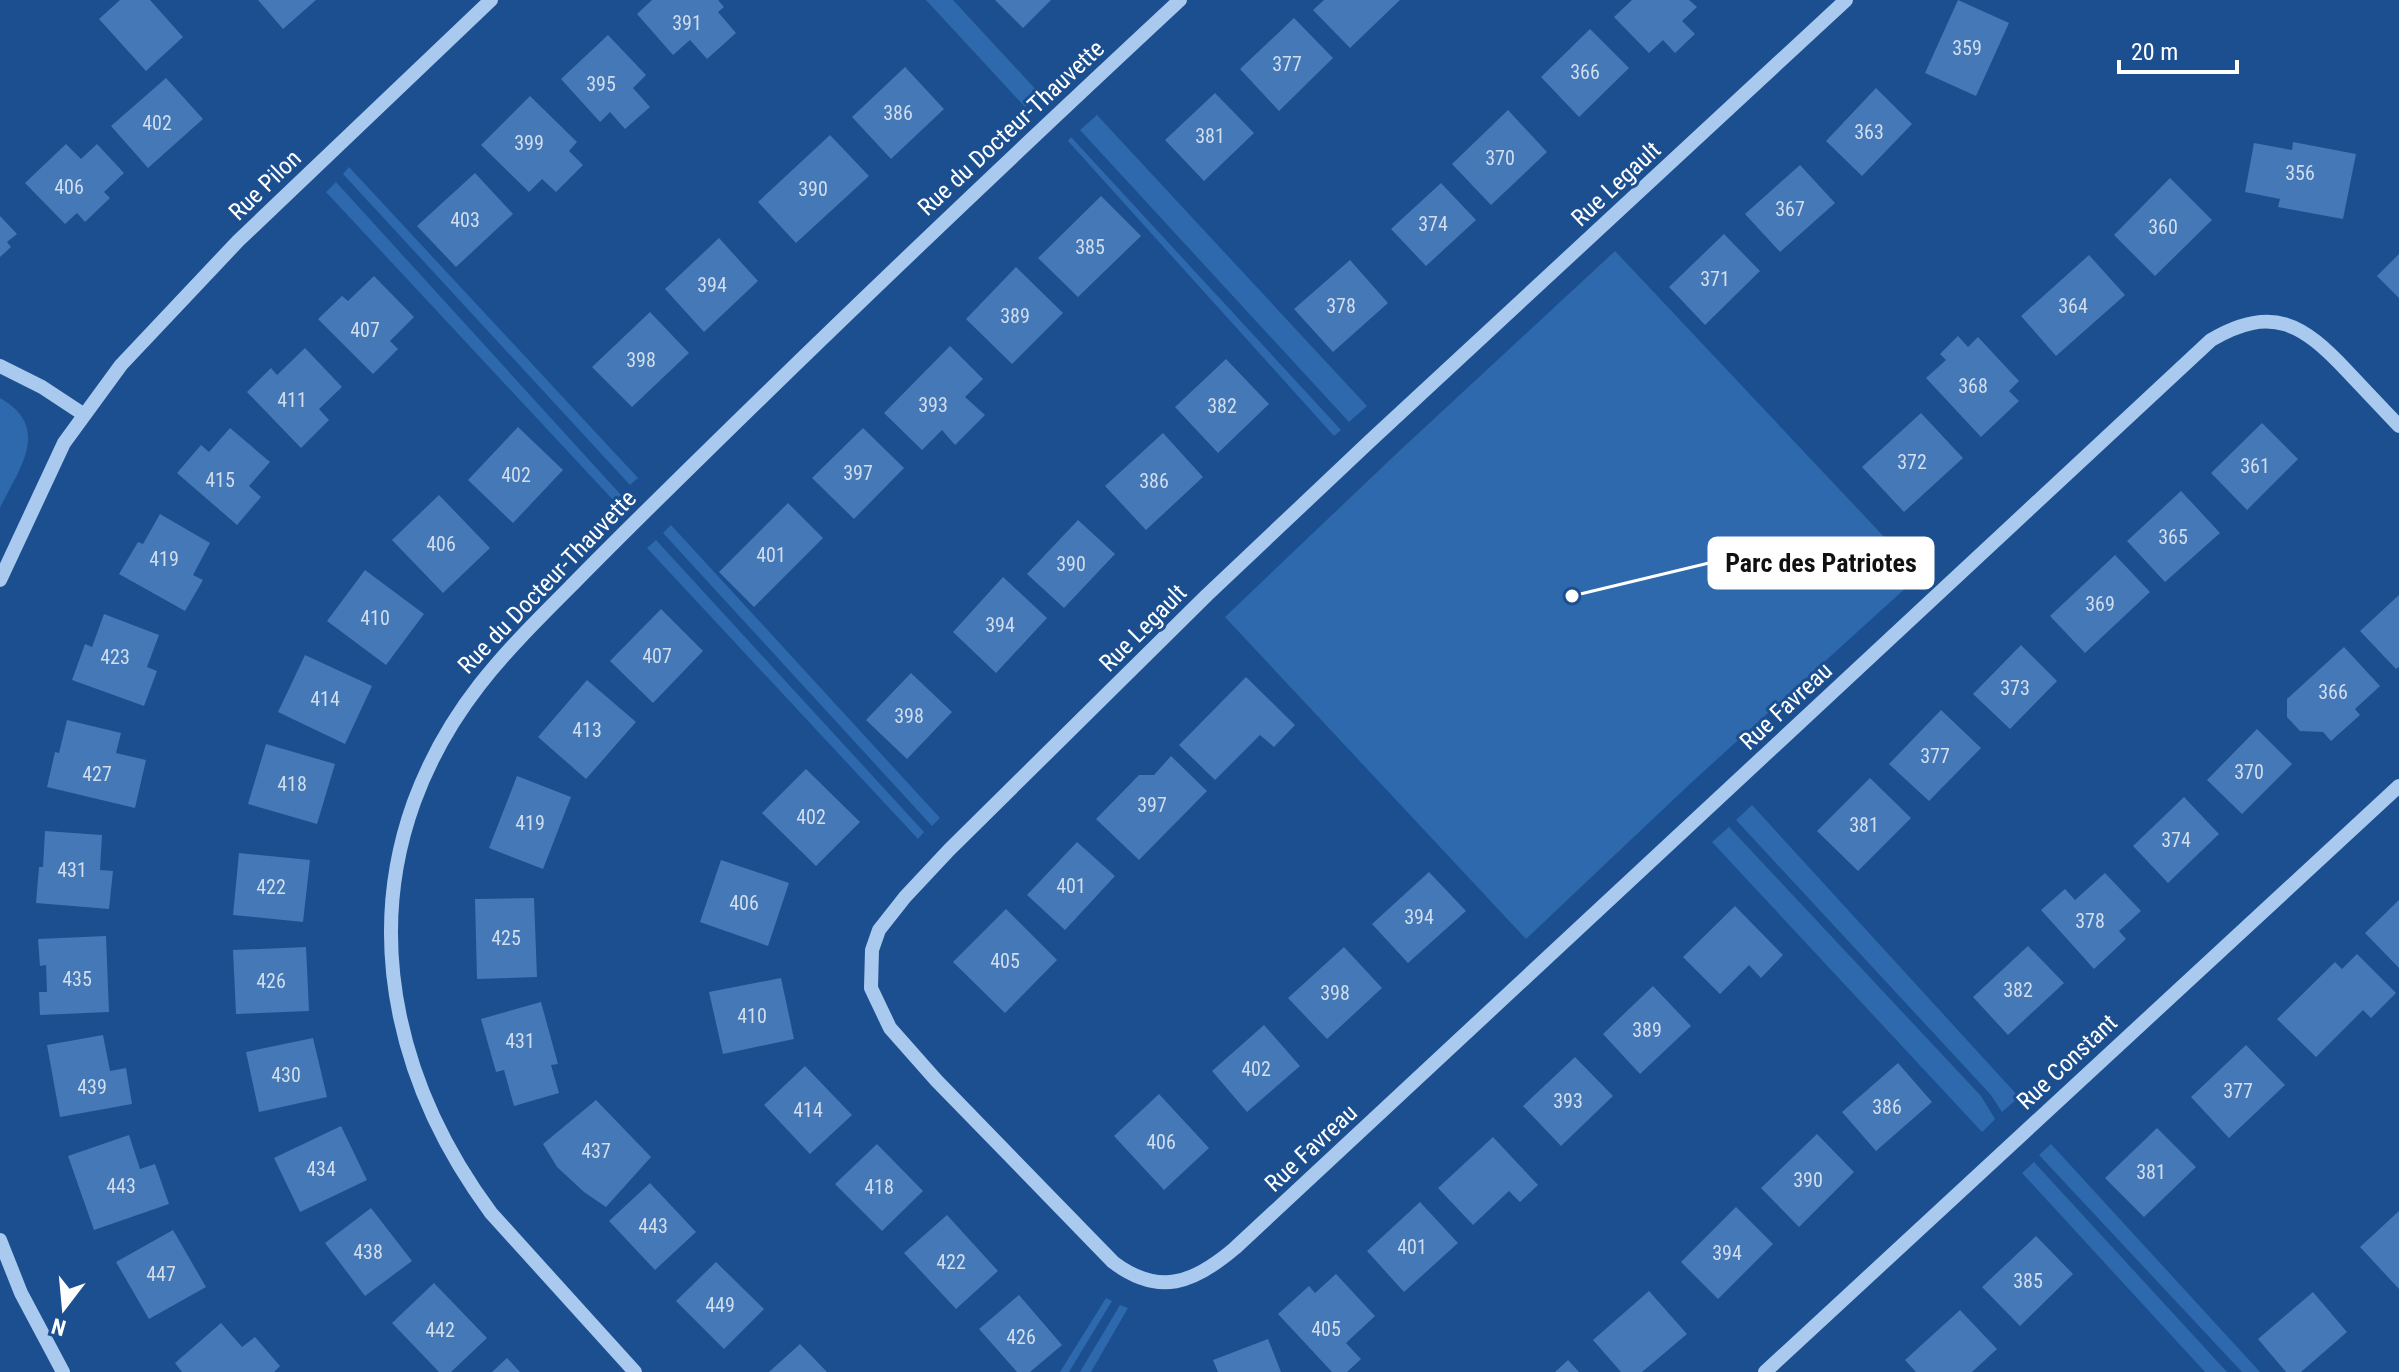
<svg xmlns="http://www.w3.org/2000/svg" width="2399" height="1372" font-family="'Roboto Condensed',sans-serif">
<rect width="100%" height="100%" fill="#1b4f8f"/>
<path fill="#2e69ad" d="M 926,0 L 953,0 L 1040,94 L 1025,107 Z
M 1097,115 L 1367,406 L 1349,422 L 1080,130 Z
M 1071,137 L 1341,430 L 1334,436 L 1068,141 Z
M 349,167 L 638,478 L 630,485 L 343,174 Z
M 336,182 L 621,495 L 614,501 L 326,192 Z
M 1615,251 L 1920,575 L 1692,782 L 1526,939 L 1225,617 L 1395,455 Z
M 0,398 C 53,428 18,470 0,508 Z
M 671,525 L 940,818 L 932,826 L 663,533 Z
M 656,540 L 924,832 L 918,839 L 647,548 Z
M 1752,805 L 2019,1097 L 2002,1112 L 1991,1095 L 1736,820 Z
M 1729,827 L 1981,1096 L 1995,1119 L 1982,1132 L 1712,842 Z
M 2051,1144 L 2260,1372 L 2242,1372 L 2039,1155 Z
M 2034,1162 L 2227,1372 L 2205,1372 L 2022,1173 Z
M 1106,1298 L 1112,1301 L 1069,1372 L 1060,1372 Z
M 1120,1305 L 1128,1308 L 1091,1372 L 1080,1372 Z"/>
<path fill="#4478b7" d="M 120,0 L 150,0 L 183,37 L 146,71 L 99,19 Z
M 258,0 L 316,0 L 283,29 Z
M 652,0 L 718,0 L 724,7 L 718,12 L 736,33 L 707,59 L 690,40 L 673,55 L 637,14 Z
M 995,0 L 1051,0 L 1023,28 Z
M 1324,0 L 1400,0 L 1350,48 L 1313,10 Z
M 1632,0 L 1689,0 L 1697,7 L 1682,21 L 1695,34 L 1675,53 L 1663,40 L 1649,53 L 1614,17 Z
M 1958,0 L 2009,23 L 1976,96 L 1925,73 Z
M 1294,18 L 1333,58 L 1279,111 L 1240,69 Z
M 1590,29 L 1629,68 L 1579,117 L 1541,77 Z
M 608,35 L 646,75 L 633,88 L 650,107 L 625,129 L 610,112 L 600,122 L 561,79 Z
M 905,67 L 944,109 L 891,159 L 852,117 Z
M 166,78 L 203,119 L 148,168 L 111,126 Z
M 1876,88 L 1912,124 L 1862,176 L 1826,141 Z
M 1215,93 L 1254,133 L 1204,181 L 1165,140 Z
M 530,96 L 577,142 L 569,151 L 583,165 L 556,192 L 542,179 L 529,192 L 481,145 Z
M 1508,110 L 1547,152 L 1491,205 L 1452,164 Z
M 830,135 L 869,176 L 796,243 L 758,202 Z
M 2293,142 L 2356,154 L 2343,219 L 2278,207 L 2280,199 L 2245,192 L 2254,143 L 2292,150 Z
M 66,144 L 81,159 L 97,144 L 124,173 L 104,192 L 110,198 L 85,222 L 77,213 L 65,224 L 25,183 Z
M 1800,165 L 1835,203 L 1780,252 L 1745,214 Z
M 475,173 L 513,214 L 456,267 L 417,226 Z
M 2170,178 L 2212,220 L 2155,276 L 2114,235 Z
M 1441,183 L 1476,220 L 1426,266 L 1391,229 Z
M 1101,196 L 1141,236 L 1078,297 L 1038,258 Z
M 0,216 L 17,234 L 7,242 L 11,247 L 0,257 Z
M 1724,234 L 1760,271 L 1705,325 L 1669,287 Z
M 719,238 L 758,281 L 704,332 L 665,289 Z
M 2399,254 L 2399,298 L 2377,276 Z
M 2089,255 L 2125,295 L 2056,356 L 2021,316 Z
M 1350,260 L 1388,303 L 1333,352 L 1294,309 Z
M 1016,267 L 1063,313 L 1012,364 L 966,319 Z
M 374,276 L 414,317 L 390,341 L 398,349 L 373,374 L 318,319 L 342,296 L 348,301 Z
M 650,312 L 689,353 L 632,407 L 592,367 Z
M 1958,336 L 1968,347 L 1978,337 L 2019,381 L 2009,391 L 2019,401 L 1981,437 L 1926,378 L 1946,360 L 1940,354 Z
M 950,346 L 983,379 L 965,397 L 985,415 L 955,445 L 942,430 L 922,450 L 884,413 Z
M 305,348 L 342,387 L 319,409 L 329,420 L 301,448 L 247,392 L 271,368 L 277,375 Z
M 1226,359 L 1269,404 L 1218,453 L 1175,407 Z
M 1921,413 L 1963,458 L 1904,512 L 1862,467 Z
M 2262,423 L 2298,459 L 2247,510 L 2211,473 Z
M 518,427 L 563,470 L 513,523 L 468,480 Z
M 230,428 L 270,462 L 249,486 L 261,497 L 237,525 L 177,473 L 201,445 L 209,452 Z
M 863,428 L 904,468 L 854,519 L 812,478 Z
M 1163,433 L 1203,477 L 1146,530 L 1105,486 Z
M 2181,491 L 2220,533 L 2165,582 L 2127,541 Z
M 439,495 L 490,548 L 443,593 L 392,540 Z
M 788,503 L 823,538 L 754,607 L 719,572 Z
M 160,514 L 210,543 L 193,575 L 203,580 L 185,611 L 119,574 L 138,542 L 143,544 Z
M 1078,520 L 1115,554 L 1064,608 L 1027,574 Z
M 2115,555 L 2150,592 L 2085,653 L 2050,616 Z
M 365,570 L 424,614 L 386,665 L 327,621 Z
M 1003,577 L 1047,618 L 996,673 L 953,632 Z
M 2399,595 L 2399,667 L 2396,669 L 2360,631 Z
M 661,609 L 703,651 L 653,703 L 610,661 Z
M 104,614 L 159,635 L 147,667 L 157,671 L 144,706 L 72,680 L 85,644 L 92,647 Z
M 2021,645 L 2057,681 L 2010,729 L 1973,694 Z
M 2344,647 L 2380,686 L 2355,709 L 2360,715 L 2331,741 L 2323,732 L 2300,731 L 2287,717 L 2287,699 Z
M 305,655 L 372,686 L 345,744 L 278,712 Z
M 911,673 L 952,712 L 907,759 L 866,720 Z
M 1246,677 L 1295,725 L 1274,747 L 1260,735 L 1215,780 L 1179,745 Z
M 587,680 L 636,722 L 586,779 L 538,737 Z
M 1941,710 L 1981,748 L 1929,801 L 1889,764 Z
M 67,720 L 121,733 L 116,753 L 146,760 L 135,808 L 47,787 L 55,752 L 59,753 Z
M 2257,729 L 2292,764 L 2242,814 L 2207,780 Z
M 266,744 L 335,764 L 317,824 L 248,804 Z
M 1171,756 L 1207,791 L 1139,860 L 1096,819 L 1139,775 L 1154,775 Z
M 806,769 L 860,822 L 816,866 L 762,813 Z
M 517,776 L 571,797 L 543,869 L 489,848 Z
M 1870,778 L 1911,818 L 1858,871 L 1817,831 Z
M 2184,797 L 2219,834 L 2168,883 L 2133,846 Z
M 45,831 L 102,835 L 100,870 L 113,871 L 109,909 L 36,903 L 39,867 L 43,867 Z
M 1077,842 L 1115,876 L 1065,930 L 1027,895 Z
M 239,853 L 310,860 L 303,922 L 233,915 Z
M 721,860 L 789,883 L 768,946 L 700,922 Z
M 1429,872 L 1466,911 L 1408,963 L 1372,924 Z
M 2105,873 L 2141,911 L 2119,931 L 2126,939 L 2094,969 L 2041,910 L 2065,889 L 2075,900 Z
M 534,898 L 537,977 L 477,979 L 475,899 Z
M 2399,900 L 2399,968 L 2365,933 Z
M 1735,906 L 1783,955 L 1761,978 L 1749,965 L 1720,994 L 1683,957 Z
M 1006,909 L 1057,960 L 1005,1013 L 953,962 Z
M 106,936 L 109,1012 L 40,1015 L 39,992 L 47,992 L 46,965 L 40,966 L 38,939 Z
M 2028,946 L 2064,983 L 2008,1035 L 1973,997 Z
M 306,947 L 309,1011 L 236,1014 L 233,950 Z
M 1344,947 L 1382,988 L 1327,1039 L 1288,998 Z
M 2357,954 L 2396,993 L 2371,1018 L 2363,1010 L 2316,1057 L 2277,1019 L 2335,962 L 2342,969 Z
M 781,978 L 794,1039 L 723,1054 L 709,992 Z
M 1653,986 L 1691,1026 L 1640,1074 L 1603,1034 Z
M 541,1002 L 558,1064 L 551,1065 L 559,1093 L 514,1106 L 504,1070 L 496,1072 L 481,1019 Z
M 1264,1025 L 1300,1066 L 1247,1112 L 1212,1071 Z
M 103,1035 L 110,1071 L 126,1068 L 132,1104 L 60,1117 L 47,1045 Z
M 313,1038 L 327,1097 L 259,1112 L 246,1052 Z
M 2246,1045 L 2285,1085 L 2229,1138 L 2191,1097 Z
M 1575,1057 L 1613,1096 L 1561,1146 L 1523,1106 Z
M 1898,1063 L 1932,1102 L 1876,1151 L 1842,1112 Z
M 805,1066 L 852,1115 L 810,1154 L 764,1105 Z
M 1159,1094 L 1209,1148 L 1164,1190 L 1114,1136 Z
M 596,1100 L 651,1157 L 606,1207 L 584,1192 L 557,1167 L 543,1144 Z
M 341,1126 L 367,1180 L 300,1212 L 274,1158 Z
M 2157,1128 L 2196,1167 L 2144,1217 L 2105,1178 Z
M 1817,1134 L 1854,1172 L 1799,1227 L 1761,1188 Z
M 129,1135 L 140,1169 L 155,1164 L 169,1204 L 94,1230 L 68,1156 Z
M 1493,1137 L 1538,1185 L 1520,1202 L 1509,1191 L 1473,1225 L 1438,1188 Z
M 877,1144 L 923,1191 L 882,1231 L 835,1184 Z
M 650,1183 L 696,1232 L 655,1270 L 609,1221 Z
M 1420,1202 L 1458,1243 L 1404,1292 L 1367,1251 Z
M 1736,1207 L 1773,1244 L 1718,1299 L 1681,1262 Z
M 371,1208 L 412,1261 L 365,1296 L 325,1243 Z
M 2399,1211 L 2399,1289 L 2360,1247 Z
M 947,1215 L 998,1271 L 956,1309 L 904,1253 Z
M 173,1230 L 206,1287 L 149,1319 L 116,1262 Z
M 2036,1236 L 2073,1274 L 2020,1326 L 1982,1287 Z
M 716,1262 L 764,1309 L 724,1349 L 676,1301 Z
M 1336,1274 L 1375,1316 L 1346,1343 L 1361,1359 L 1347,1372 L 1332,1372 L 1278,1314 L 1309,1286 L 1315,1293 Z
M 434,1283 L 487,1338 L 451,1372 L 439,1372 L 392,1323 Z
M 1649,1291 L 1687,1334 L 1642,1372 L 1621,1372 L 1593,1340 Z
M 2313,1292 L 2347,1332 L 2301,1372 L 2286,1372 L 2258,1339 Z
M 1019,1295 L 1062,1345 L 1030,1372 L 1017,1372 L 979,1329 Z
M 1960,1310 L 1997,1349 L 1972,1372 L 1916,1372 L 1905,1360 Z
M 221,1323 L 242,1347 L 255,1337 L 280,1366 L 274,1372 L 182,1372 L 175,1363 Z
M 1268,1339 L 1281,1372 L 1218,1372 L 1213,1360 Z
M 800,1344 L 827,1372 L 769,1372 Z
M 507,1358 L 520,1372 L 492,1372 Z
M 1568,1360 L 1579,1372 L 1555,1372 Z"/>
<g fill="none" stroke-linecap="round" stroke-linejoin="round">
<path stroke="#a9c9ee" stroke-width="14" d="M 1846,0 L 1370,441 L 1207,595 L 949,850 L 905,897 L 879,930 L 872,950 L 871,988 L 890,1028 L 936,1080 L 1113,1262 C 1159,1297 1194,1283 1235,1248 L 2211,340 C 2272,304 2303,324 2347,371 C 2364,389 2382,408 2399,426
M 0,366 L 42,387 L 83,414
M 0,580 L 64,443 L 121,365 L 238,241 L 491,0
M 0,1240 L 21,1293 L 63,1372
M 635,1372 L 491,1213 C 403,1094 362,946 414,802 C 449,707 504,653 573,584 C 619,537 665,492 712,446 C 866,295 1022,147 1180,0
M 1765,1372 L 2399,786"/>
</g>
<g text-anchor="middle" stroke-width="6" stroke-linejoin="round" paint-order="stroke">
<g font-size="20" fill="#d0dded">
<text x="687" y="30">391</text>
<text x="1967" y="55">359</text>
<text x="1287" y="71">377</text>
<text x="1585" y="79">366</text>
<text x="601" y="91">395</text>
<text x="898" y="120">386</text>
<text x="157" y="130">402</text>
<text x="1869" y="139">363</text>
<text x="1210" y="143">381</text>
<text x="529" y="150">399</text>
<text x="1500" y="165">370</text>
<text x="2300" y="180">356</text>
<text x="69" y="194">406</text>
<text x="813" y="196">390</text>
<text x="1790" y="216">367</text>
<text x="465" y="227">403</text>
<text x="1433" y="231">374</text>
<text x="2163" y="234">360</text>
<text x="1090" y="254">385</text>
<text x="1715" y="286">371</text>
<text x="712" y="292">394</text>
<text x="1341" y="313">378</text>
<text x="2073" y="313">364</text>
<text x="1015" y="323">389</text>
<text x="365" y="337">407</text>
<text x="641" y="367">398</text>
<text x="1973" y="393">368</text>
<text x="292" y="407">411</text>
<text x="933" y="412">393</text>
<text x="1222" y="413">382</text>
<text x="1912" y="469">372</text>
<text x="2255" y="473">361</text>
<text x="858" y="480">397</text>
<text x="516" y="482">402</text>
<text x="220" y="487">415</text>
<text x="1154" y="488">386</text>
<text x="2173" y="544">365</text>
<text x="441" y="551">406</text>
<text x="771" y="562">401</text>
<text x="164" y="566">419</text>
<text x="1071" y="571">390</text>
<text x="2100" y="611">369</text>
<text x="375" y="625">410</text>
<text x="1000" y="632">394</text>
<text x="657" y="663">407</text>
<text x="115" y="664">423</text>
<text x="2015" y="695">373</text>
<text x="2333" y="699">366</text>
<text x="325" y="706">414</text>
<text x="909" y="723">398</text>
<text x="587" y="737">413</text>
<text x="1935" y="763">377</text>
<text x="2249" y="779">370</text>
<text x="97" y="781">427</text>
<text x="292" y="791">418</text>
<text x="1152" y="812">397</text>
<text x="811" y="824">402</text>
<text x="530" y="830">419</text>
<text x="1864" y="832">381</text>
<text x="2176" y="847">374</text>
<text x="72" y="877">431</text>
<text x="1071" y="893">401</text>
<text x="271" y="894">422</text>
<text x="744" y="910">406</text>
<text x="1419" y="924">394</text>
<text x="2090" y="928">378</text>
<text x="506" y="945">425</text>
<text x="1005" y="968">405</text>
<text x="77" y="986">435</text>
<text x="271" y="988">426</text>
<text x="2018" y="997">382</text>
<text x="1335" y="1000">398</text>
<text x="752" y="1023">410</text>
<text x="1647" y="1037">389</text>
<text x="520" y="1048">431</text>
<text x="1256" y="1076">402</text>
<text x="286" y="1082">430</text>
<text x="92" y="1094">439</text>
<text x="2238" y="1098">377</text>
<text x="1568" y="1108">393</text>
<text x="1887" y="1114">386</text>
<text x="808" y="1117">414</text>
<text x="1161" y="1149">406</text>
<text x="596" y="1158">437</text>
<text x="321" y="1176">434</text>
<text x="2151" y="1179">381</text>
<text x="1808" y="1187">390</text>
<text x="121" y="1193">443</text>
<text x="879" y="1194">418</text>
<text x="653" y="1233">443</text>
<text x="1412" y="1254">401</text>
<text x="368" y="1259">438</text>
<text x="1727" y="1260">394</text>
<text x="951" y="1269">422</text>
<text x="161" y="1281">447</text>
<text x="2028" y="1288">385</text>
<text x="720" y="1312">449</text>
<text x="1326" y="1336">405</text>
<text x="440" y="1337">442</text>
<text x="1021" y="1344">426</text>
</g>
<g font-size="24" fill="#fff" stroke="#1b4f8f">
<text transform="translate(1011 128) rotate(-43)" y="8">Rue du Docteur-Thauvette</text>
<text transform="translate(1616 184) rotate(-43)" y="8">Rue Legault</text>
<text transform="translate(265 185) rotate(-44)" y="8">Rue Pilon</text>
<text transform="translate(547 582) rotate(-46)" y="8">Rue du Docteur-Thauvette</text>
<text transform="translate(1143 628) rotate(-45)" y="8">Rue Legault</text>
<text transform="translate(1786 706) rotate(-43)" y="8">Rue Favreau</text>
<text transform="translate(2067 1062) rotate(-43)" y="8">Rue Constant</text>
<text transform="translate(1311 1148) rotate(-43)" y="8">Rue Favreau</text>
</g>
</g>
<path fill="none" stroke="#fff" stroke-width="3" d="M1572 596L1709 563"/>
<circle fill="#fff" stroke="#1b4f8f" stroke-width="3" cx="1572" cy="596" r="8"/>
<rect fill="#fff" stroke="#fff" stroke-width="3" x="1709" y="538" width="224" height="50" rx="8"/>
<g font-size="26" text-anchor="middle" font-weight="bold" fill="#111">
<text x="1821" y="572">Parc des Patriotes</text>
</g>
<g transform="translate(64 1308) rotate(196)" stroke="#1b4f8f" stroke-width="6" paint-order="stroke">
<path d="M0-6L14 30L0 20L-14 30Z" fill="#ffffff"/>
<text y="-12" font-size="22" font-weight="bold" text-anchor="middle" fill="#ffffff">N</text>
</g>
<path d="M2119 60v12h118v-12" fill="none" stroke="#ffffff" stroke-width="4"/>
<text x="2131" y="60" font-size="24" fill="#ffffff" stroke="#1b4f8f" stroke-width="6" paint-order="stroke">20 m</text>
</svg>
